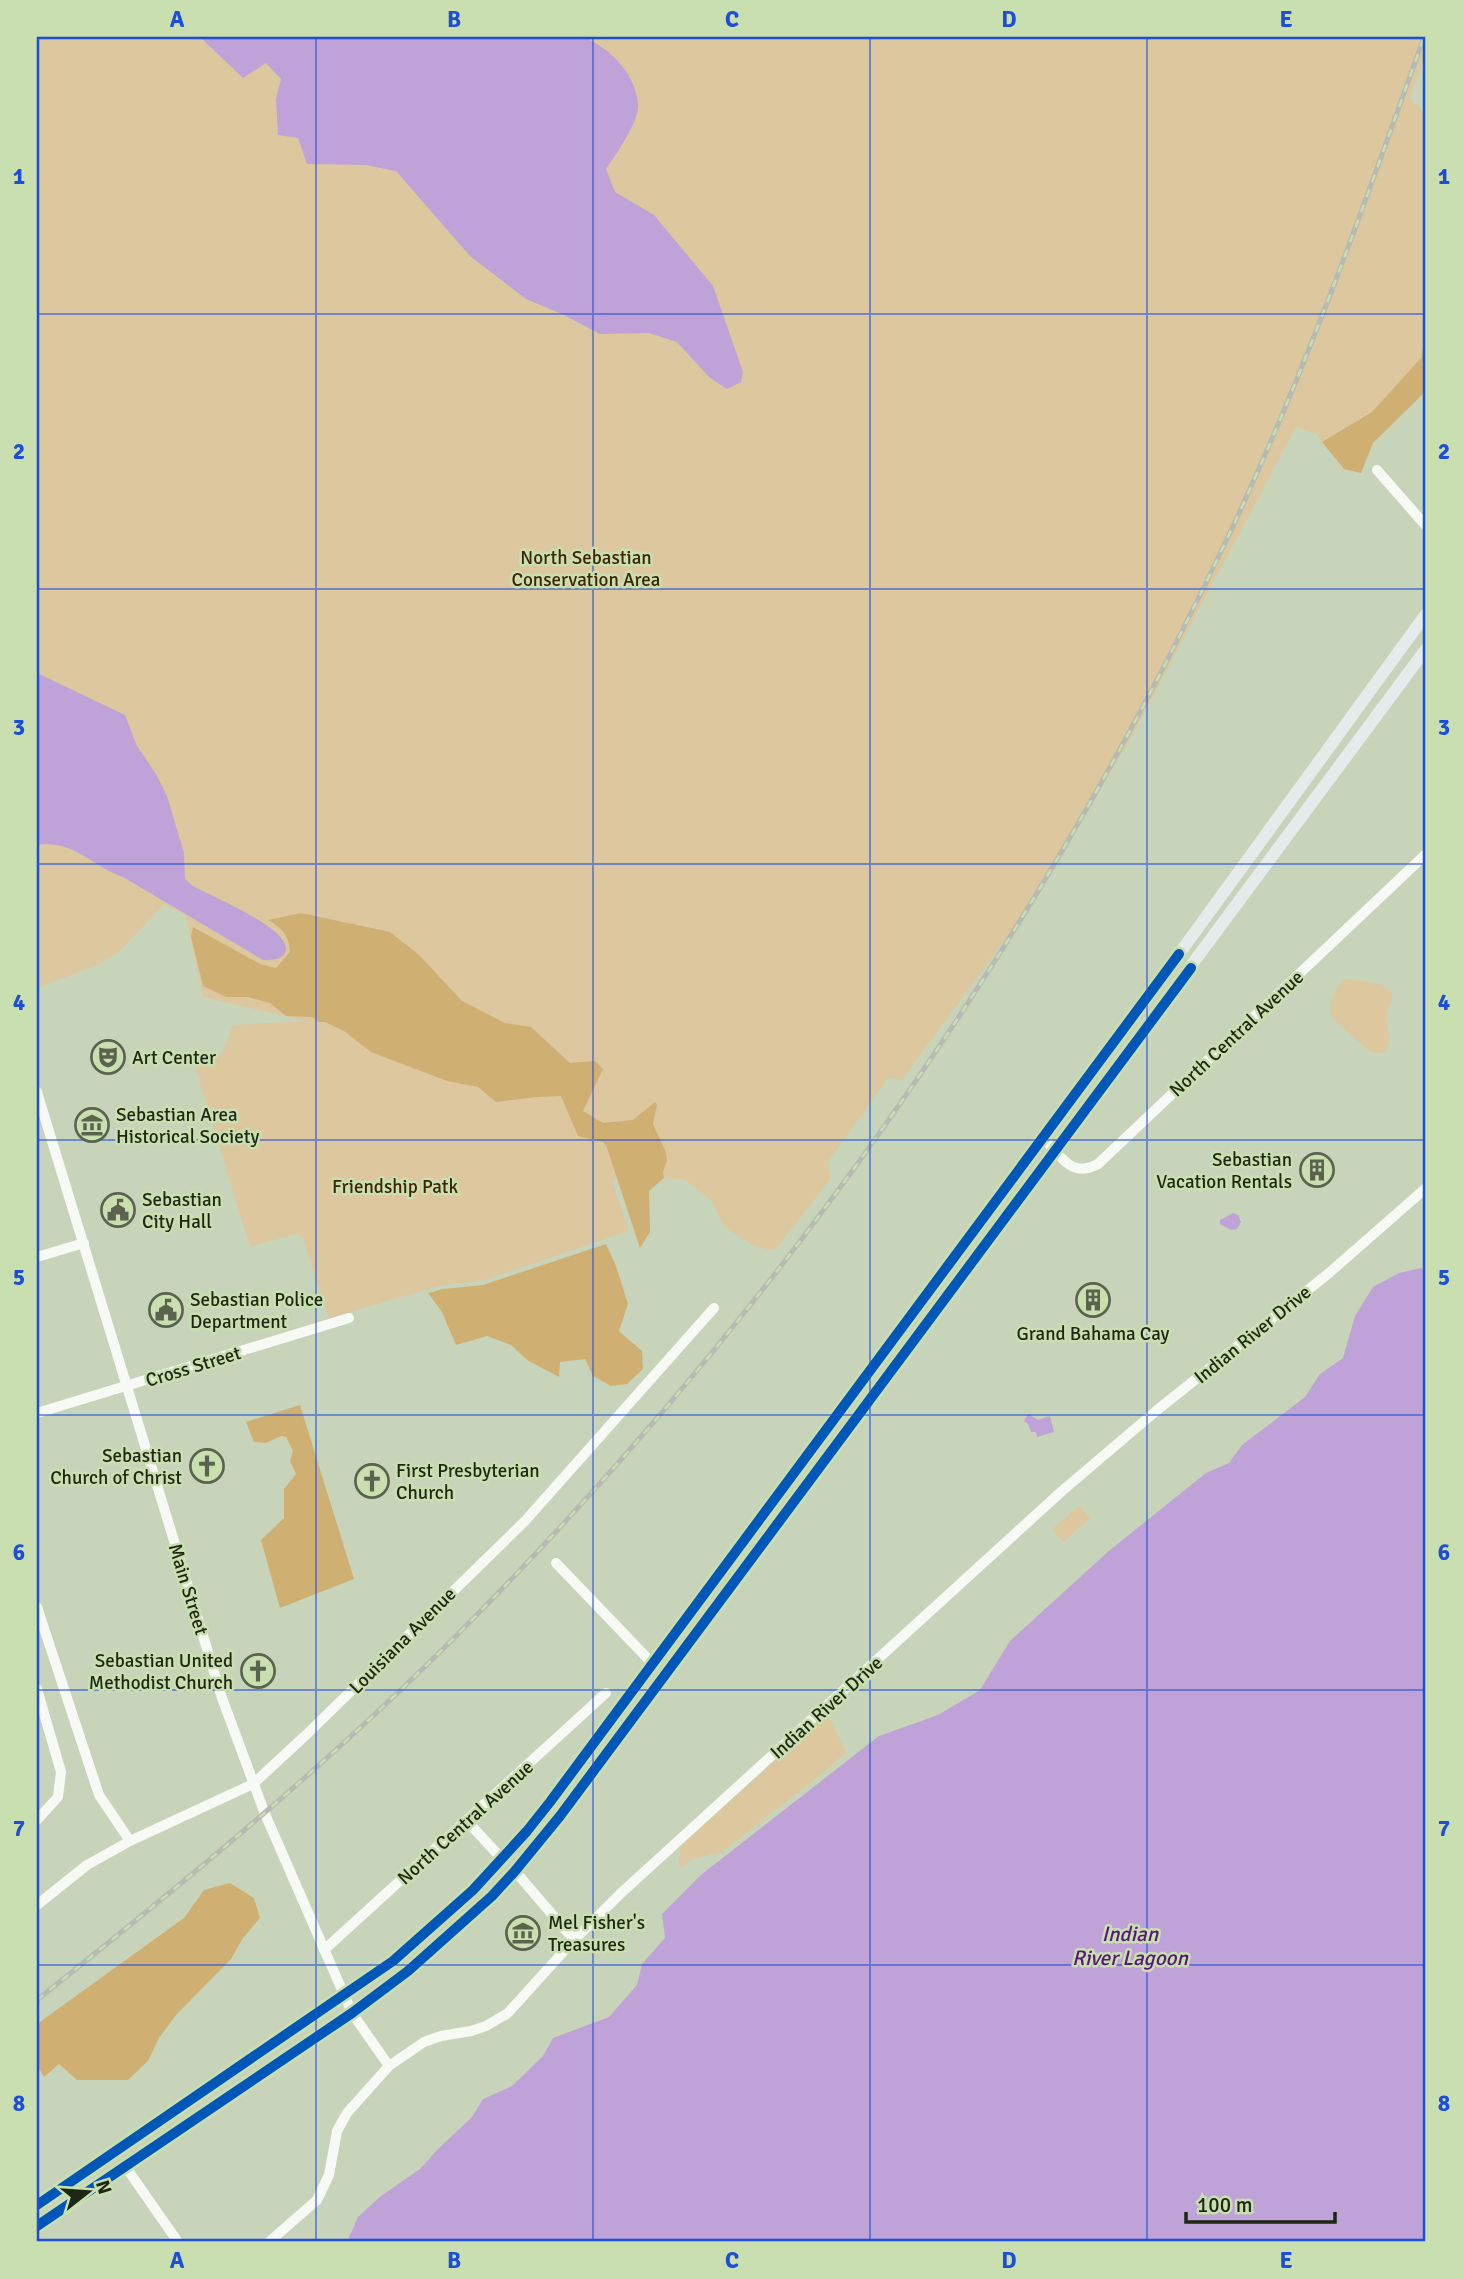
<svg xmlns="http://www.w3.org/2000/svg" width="1463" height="2279" font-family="Signika,sans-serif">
<rect width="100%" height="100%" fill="#c8d4ba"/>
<path fill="#dcc79f" d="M 37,37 L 1426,37 L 1426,53 L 1410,98 L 1426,115 L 1426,326 L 1422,357 L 1372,412 L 1322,442 L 1316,434 L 1296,427 L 1127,745 L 1020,919 L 902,1080 L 888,1078 L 828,1162 L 831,1178 L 776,1249 L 770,1250 L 752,1245 L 725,1227 L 711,1200 L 685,1180 L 664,1178 L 663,1172 L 666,1164 L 664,1163 L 612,1180 L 629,1231 L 481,1281 L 442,1285 L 329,1318 L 303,1238 L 295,1234 L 250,1247 L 193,1060 L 223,1052 L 233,1025 L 306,1021 L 203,997 L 186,916 L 164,904 L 120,951 L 97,965 L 37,988 Z
M 1352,979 L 1381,984 L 1392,992 C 1393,1004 1388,1004 1387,1014 C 1385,1027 1400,1061 1369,1051 L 1332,1018 C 1328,1003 1333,992 1343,980 Z
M 1079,1506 L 1090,1518 L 1063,1542 L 1052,1529 Z
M 827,1713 L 847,1753 L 839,1758 L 830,1767 L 722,1852 L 692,1859 L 681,1868 L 679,1861 L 681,1846 Z"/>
<path fill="#d0af73" d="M 1426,326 L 1426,391 L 1373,443 L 1361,473 L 1344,469 L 1322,442 L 1372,412 L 1421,358 Z
M 301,913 L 390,932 L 419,955 L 462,1001 L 505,1023 L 531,1027 L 570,1063 L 595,1061 L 603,1069 L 583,1111 L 603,1123 L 633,1120 L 655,1102 L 657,1105 L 653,1124 L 665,1150 L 667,1160 L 663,1172 L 664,1178 L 649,1191 L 650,1232 L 640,1248 L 606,1145 L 603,1142 L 578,1136 L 561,1096 L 538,1097 L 496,1102 L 478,1087 L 447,1081 L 371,1052 L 344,1031 L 325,1022 L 319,1022 L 312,1017 L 286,1016 L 270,1003 L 248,997 L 226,997 L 203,986 L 191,937 L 193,927 L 260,964 L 276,968 L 290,952 C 289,935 282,928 268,920 Z
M 606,1244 L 616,1266 L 628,1304 L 619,1331 L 642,1351 L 643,1369 L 627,1384 L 611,1386 L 593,1376 L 585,1359 L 560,1362 L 559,1377 L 527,1360 L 511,1345 L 487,1336 L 456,1345 L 442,1312 L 428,1293 L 443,1289 L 483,1285 Z
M 300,1405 L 354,1579 L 280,1608 L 261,1540 L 284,1518 L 284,1489 L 296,1474 L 290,1461 L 293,1451 L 286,1437 L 281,1436 L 266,1443 L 254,1442 L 246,1422 Z
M 230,1883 L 254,1898 L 260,1918 L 243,1938 L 231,1959 L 176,2015 L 159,2038 L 148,2061 L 128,2080 L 77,2080 L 59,2064 L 44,2077 L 37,2065 L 37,2024 L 184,1918 L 204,1890 Z"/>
<path fill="#bfa2d7" d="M 200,37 L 584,37 C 611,49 637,75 638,106 C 639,121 615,156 606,169 L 615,192 L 654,215 L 713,286 L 743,372 L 741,382 L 727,389 L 709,377 L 677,342 L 649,333 L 600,334 L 564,315 L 526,299 L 470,256 L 396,171 L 366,165 L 307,164 L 298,138 L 278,135 L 276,99 L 281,79 L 266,63 L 243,78 Z
M 37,673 L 125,715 L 137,746 L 156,774 L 167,796 L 184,853 L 185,879 L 193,886 C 211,896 289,928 286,950 C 284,960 271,960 263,960 L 123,877 C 91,866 74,839 37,845 Z
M 1233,1213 L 1238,1215 L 1241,1222 L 1237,1229 L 1231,1230 L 1220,1224 L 1220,1220 Z
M 1421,1268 L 1426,1272 L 1426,2242 L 347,2242 L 358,2217 L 381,2196 L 420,2169 L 437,2150 L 472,2117 L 483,2099 L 512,2086 L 543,2056 L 553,2038 L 609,2017 L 637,1985 L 642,1964 L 665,1938 L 662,1914 L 702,1874 L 879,1736 L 938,1715 L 980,1690 L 1010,1641 L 1110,1550 L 1206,1473 L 1229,1463 L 1242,1445 L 1305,1397 L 1320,1374 L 1343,1358 L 1355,1316 L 1373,1287 L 1399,1273 Z
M 1028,1414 L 1038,1420 L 1050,1416 L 1054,1432 L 1037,1437 L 1036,1432 L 1031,1432 L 1028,1424 L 1024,1421 Z"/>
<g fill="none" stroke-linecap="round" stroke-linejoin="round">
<path stroke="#f7f9f5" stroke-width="10" d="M 1377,470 L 1426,526
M 37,1092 L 222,1698 L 265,1814 L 352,2013 L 389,2066
M 1042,1137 C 1061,1155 1070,1179 1098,1164 L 1426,854
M 37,1257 L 84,1243
M 37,1413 L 349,1318
M 556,1563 L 652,1663
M 37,1607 L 99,1795 L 130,1841
M 37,1689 L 61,1772 L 58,1797 L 37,1820
M 467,1821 L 502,1859
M 515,1871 L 574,1940
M 37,1905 L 87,1865 L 130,1841 L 253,1784 L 307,1734 L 525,1521 L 714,1308
M 324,1950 L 606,1693
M 125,2166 L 178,2242
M 269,2242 L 317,2200 L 329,2175 L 337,2131 L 347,2113 L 389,2066 L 424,2042 L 441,2036 L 471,2031 L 486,2026 L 508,2013 L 574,1940 L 620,1894 L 1062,1491 L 1156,1411 L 1329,1273 L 1426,1188"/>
<path stroke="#e5ebeb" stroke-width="12" d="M 37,2205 L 393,1961 L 473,1890 L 527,1831 L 550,1802 L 1179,954 L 1426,614
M 37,2226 L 352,2013 L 408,1971 L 492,1896 L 515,1871 L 560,1816 L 1426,649"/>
<g stroke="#b6bab2" stroke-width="5">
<path id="rail" d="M 37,2000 C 181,1885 323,1769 454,1638 C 771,1320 1035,946 1227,539 C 1304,376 1364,206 1424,37"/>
</g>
<use href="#rail" stroke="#c9dfaf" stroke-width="2.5" stroke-dasharray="8" stroke-linecap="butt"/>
<g stroke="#c9dfaf" stroke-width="15">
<path id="cycleway" d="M 37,2205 L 393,1961 L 473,1890 L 527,1831 L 550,1802 L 1179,954
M 37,2226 L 352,2013 L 408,1971 L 492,1896 L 515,1871 L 560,1816 L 1191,968"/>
</g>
<use href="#cycleway" stroke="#0057b8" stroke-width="10"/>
</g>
<path fill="none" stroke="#1d4ed8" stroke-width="2" stroke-opacity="0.55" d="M 316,37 L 316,2242M 593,37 L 593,2242M 870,37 L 870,2242M 1147,37 L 1147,2242M 37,314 L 1426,314M 37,589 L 1426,589M 37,864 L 1426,864M 37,1140 L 1426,1140M 37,1415 L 1426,1415M 37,1690 L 1426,1690M 37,1965 L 1426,1965"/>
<defs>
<g id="theatre-ring" transform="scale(1.75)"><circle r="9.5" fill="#c9dfaf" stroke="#5a634e" stroke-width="1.5"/><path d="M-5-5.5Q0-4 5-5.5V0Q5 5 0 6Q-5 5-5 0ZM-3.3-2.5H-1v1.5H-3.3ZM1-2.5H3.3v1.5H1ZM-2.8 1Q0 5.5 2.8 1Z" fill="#5a634e"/></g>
<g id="museum-ring" transform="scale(1.75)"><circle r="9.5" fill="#c9dfaf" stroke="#5a634e" stroke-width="1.5"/><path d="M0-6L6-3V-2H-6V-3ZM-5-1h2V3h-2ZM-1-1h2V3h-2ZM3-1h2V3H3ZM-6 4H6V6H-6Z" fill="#5a634e"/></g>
<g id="building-ring" transform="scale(1.75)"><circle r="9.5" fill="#c9dfaf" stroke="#5a634e" stroke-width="1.5"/><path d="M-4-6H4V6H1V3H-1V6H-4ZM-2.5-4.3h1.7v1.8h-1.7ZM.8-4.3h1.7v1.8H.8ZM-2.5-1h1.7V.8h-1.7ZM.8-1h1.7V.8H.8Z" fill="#5a634e"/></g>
<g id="civic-ring" transform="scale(1.75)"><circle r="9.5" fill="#c9dfaf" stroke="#5a634e" stroke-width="1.5"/><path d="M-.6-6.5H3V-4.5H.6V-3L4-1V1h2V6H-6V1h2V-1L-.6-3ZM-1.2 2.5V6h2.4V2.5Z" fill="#5a634e"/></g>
<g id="church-ring" transform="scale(1.75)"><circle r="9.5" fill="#c9dfaf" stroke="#5a634e" stroke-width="1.5"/><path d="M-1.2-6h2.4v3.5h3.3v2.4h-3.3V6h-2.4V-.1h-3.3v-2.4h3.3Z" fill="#5a634e"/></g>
</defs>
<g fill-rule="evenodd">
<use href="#theatre-ring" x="108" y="1057"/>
<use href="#museum-ring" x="92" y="1125"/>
<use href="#building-ring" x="1317" y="1170"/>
<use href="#civic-ring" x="118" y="1210"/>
<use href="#building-ring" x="1093" y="1300"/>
<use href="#civic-ring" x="166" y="1310"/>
<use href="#church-ring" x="207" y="1466"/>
<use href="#church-ring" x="372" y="1481"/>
<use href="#church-ring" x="258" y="1671"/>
<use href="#museum-ring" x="523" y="1933"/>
</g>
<g text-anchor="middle" stroke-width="5" stroke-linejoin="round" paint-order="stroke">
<g font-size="19" fill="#402400" stroke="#c9dfaf">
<text x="586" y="564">North Sebastian<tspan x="586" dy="22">Conservation Area</tspan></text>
<text x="395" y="1193">Friendship Patk</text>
</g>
<g font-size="19" fill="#1e2614" stroke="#c9dfaf">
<text transform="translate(1236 1033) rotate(-43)" y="7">North Central Avenue</text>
<text transform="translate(1252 1334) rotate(-39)" y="7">Indian River Drive</text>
<text transform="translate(193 1366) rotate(-17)" y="7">Cross Street</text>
<text transform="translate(189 1589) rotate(73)" y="7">Main Street</text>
<text transform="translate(402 1640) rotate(-45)" y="7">Louisiana Avenue</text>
<text transform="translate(826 1707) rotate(-42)" y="7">Indian River Drive</text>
<text transform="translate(465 1822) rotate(-42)" y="7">North Central Avenue</text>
</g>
<g font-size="19" fill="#1e2614" stroke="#c9dfaf" text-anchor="start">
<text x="132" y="1064">Art Center</text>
<text x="116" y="1121">Sebastian Area<tspan x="116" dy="22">Historical Society</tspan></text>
<text x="1292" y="1166" text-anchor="end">Sebastian<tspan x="1292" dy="22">Vacation Rentals</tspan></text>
<text x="142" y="1206">Sebastian<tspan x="142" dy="22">City Hall</tspan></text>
<text x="190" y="1306">Sebastian Police<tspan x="190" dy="22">Department</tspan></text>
<text x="1093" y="1340" text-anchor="middle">Grand Bahama Cay</text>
<text x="182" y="1462" text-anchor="end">Sebastian<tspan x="182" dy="22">Church of Christ</tspan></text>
<text x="396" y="1477">First Presbyterian<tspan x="396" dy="22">Church</tspan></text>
<text x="233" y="1667" text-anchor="end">Sebastian United<tspan x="233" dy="22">Methodist Church</tspan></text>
<text x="548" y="1929">Mel Fisher's<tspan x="548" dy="22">Treasures</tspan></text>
</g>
<g font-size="21" font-style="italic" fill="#56167c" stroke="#c9dfaf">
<text x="1130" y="1941">Indian<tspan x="1130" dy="24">River Lagoon</tspan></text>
</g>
</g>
<rect width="1463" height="2279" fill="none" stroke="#c9dfaf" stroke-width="77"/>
<g transform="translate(88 2192) rotate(73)" stroke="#c9dfaf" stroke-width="5" paint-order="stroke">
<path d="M0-5L12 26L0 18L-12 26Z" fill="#1e2614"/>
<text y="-10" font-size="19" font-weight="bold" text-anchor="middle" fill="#1e2614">N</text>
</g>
<path d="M1186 2212v10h149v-10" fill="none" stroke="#1e2614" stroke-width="3.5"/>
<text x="1197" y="2212" font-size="21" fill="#1e2614" stroke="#c9dfaf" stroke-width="5" paint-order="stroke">100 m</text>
<rect x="38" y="38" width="1386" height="2202" fill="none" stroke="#1d4ed8" stroke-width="2.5"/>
<g font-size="23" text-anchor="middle" font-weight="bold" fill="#1d4ed8">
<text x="177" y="27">A</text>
<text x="454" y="27">B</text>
<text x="732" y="27">C</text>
<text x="1009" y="27">D</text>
<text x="1286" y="27">E</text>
<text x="19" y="184">1</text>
<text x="1444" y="184">1</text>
<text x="19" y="459">2</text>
<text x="1444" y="459">2</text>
<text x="19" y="735">3</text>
<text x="1444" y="735">3</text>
<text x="19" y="1010">4</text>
<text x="1444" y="1010">4</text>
<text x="19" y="1285">5</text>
<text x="1444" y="1285">5</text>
<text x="19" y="1560">6</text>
<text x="1444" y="1560">6</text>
<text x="19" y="1836">7</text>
<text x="1444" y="1836">7</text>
<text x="19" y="2111">8</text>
<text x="1444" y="2111">8</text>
<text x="177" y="2268">A</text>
<text x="454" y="2268">B</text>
<text x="732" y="2268">C</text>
<text x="1009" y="2268">D</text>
<text x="1286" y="2268">E</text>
</g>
</svg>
